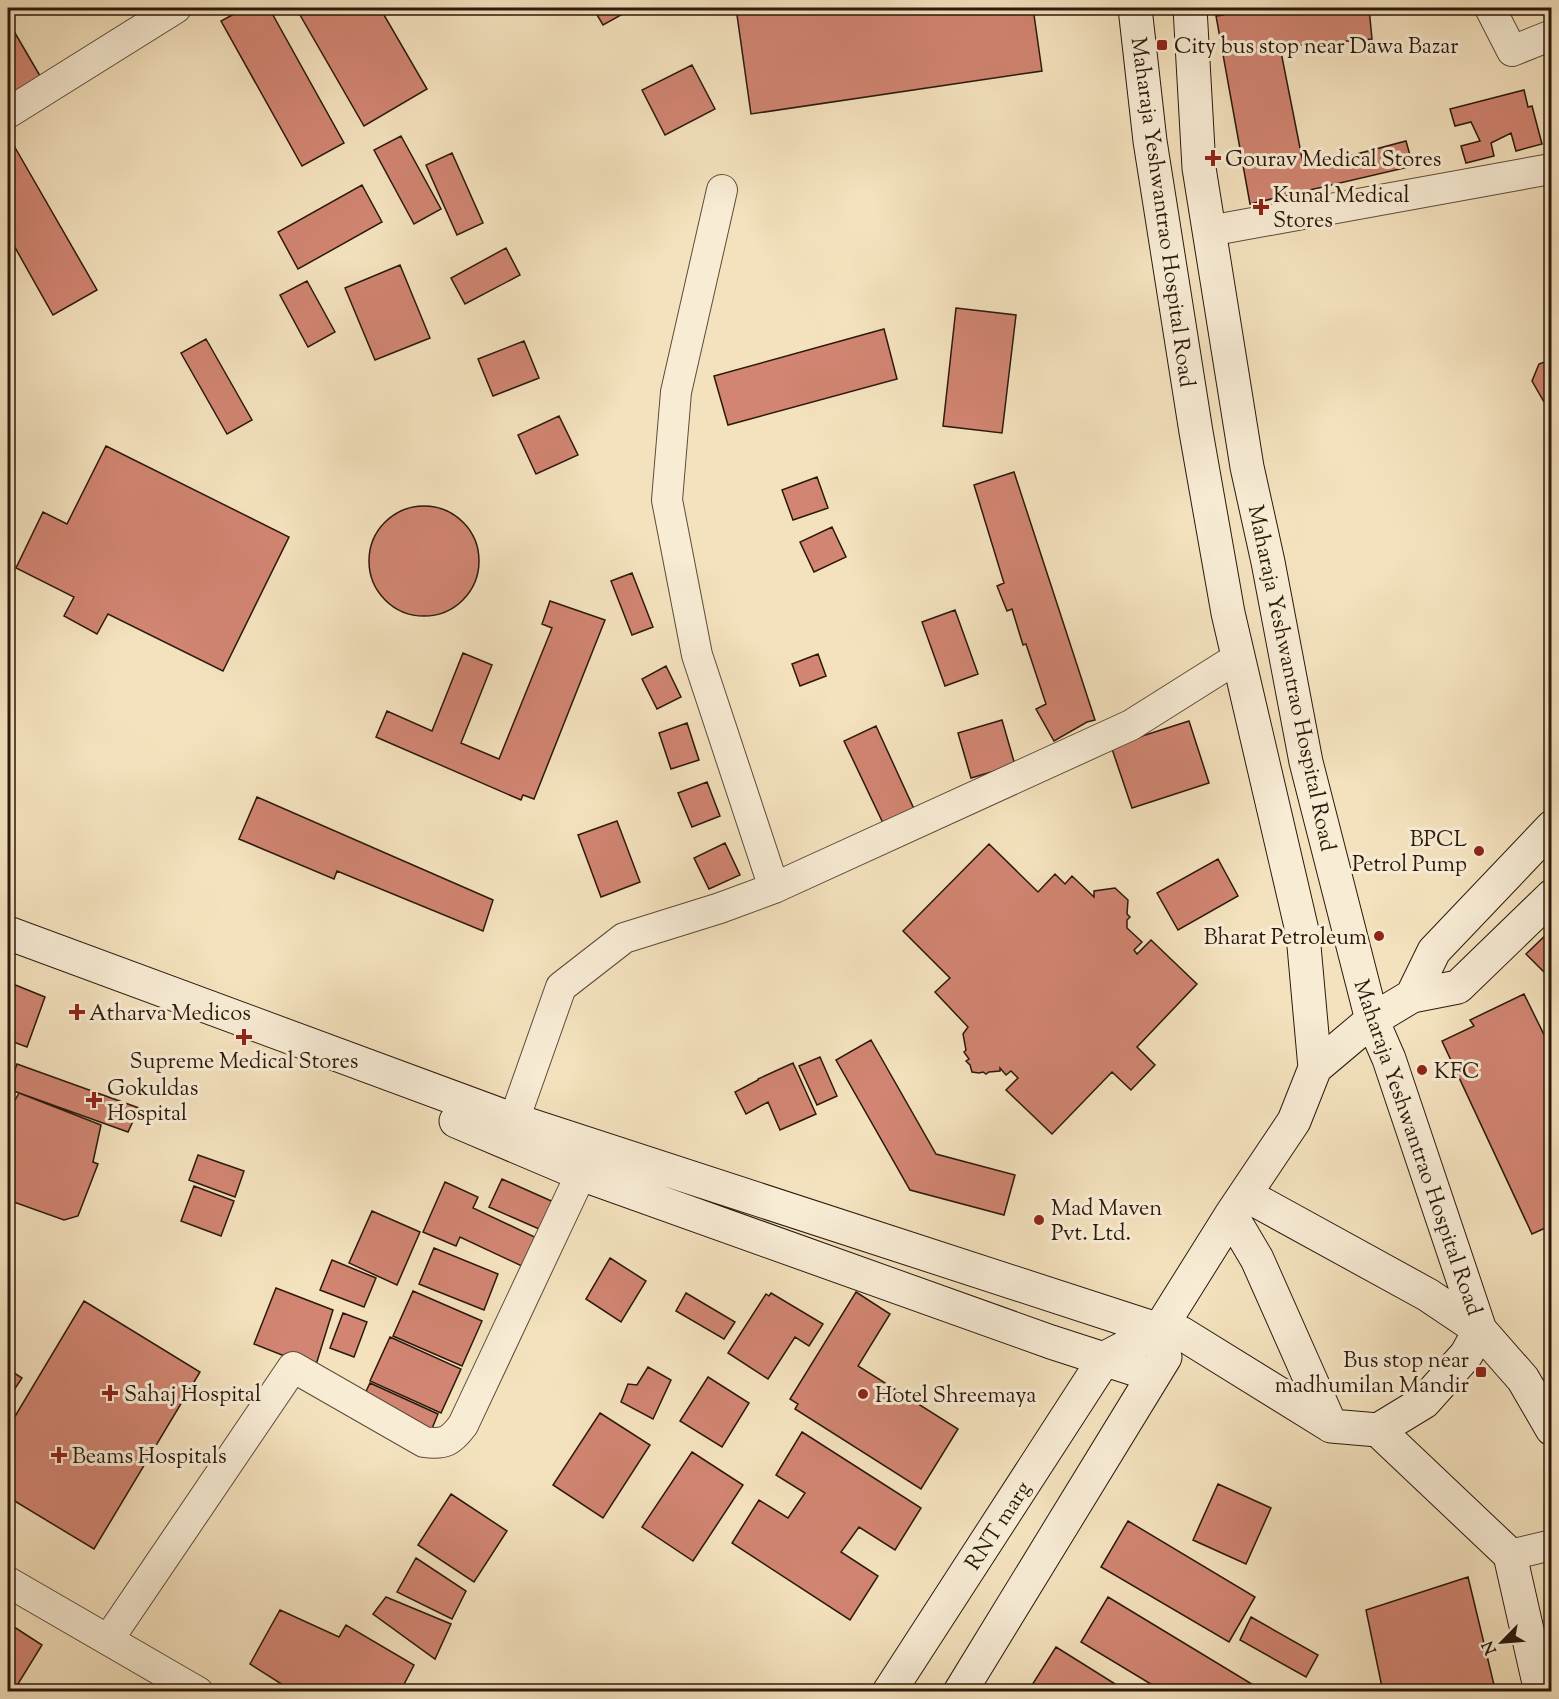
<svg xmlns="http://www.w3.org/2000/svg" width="1559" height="1699" font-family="'Sorts Mill Goudy',serif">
<rect width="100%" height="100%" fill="#f4e2be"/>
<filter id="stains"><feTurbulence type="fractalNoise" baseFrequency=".00333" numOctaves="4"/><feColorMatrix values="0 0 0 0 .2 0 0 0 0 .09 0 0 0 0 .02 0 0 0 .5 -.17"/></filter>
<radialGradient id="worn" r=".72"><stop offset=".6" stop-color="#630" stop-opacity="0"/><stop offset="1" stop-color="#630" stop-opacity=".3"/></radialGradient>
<path fill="#d18572" stroke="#2b190c" stroke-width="1.5" d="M 245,8 L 269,8 L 344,143 L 302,166 L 221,21 Z
M 296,8 L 380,8 L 427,89 L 364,126 Z
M 593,8 L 629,8 L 630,10 L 603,25 Z
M 736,8 L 1033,8 L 1042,71 L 751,114 Z
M 1231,8 L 1369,8 L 1372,39 L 1280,47 L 1304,168 L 1406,141 L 1413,166 L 1250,204 L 1216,16 L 1223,15 L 1226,10 Z
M 8,21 L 43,81 L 8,96 Z
M 692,65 L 715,109 L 665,135 L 642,90 Z
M 1524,90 L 1528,107 L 1532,106 L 1542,144 L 1516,151 L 1511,133 L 1491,143 L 1494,156 L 1466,163 L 1461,146 L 1480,141 L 1471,122 L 1455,126 L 1450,109 Z
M 401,136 L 441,209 L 414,224 L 374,150 Z
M 13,144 L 97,290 L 53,315 L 8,235 L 8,147 Z
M 452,153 L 483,223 L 457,235 L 426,165 Z
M 362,185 L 382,222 L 298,269 L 278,232 Z
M 506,248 L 520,275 L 465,304 L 451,278 Z
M 400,265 L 430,338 L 375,360 L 345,288 Z
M 307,281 L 335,332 L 308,347 L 280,295 Z
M 956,308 L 1016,315 L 1002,433 L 943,426 Z
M 884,329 L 897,379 L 728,425 L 714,376 Z
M 206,339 L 252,420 L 227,434 L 181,353 Z
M 524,341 L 539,378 L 493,396 L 478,359 Z
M 1552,359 L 1552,416 L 1532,381 L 1539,364 Z
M 559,416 L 578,455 L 536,474 L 518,435 Z
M 106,446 L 289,537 L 223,671 L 108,614 L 97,634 L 64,616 L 74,597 L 16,568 L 43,512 L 67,524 Z
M 1014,472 L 1095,720 L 1087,722 L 1054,741 L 1036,709 L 1046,704 L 1026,644 L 1023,645 L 1012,609 L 1007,611 L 997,586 L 1004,583 L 974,485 Z
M 817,477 L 828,508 L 793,520 L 782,490 Z
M369 561a55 55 0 1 1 110 0a55 55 0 1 1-110 0Z
M 832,527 L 846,557 L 814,572 L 800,542 Z
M 632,573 L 653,627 L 632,635 L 611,581 Z
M 550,601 L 605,620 L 534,799 L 523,795 L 521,800 L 376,737 L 387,711 L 432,731 L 463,653 L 492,665 L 461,743 L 499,759 L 552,628 L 542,624 Z
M 955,610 L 978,674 L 945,686 L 922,622 Z
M 818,654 L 826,676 L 800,686 L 792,664 Z
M 666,666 L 681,697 L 657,709 L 642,679 Z
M 1002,720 L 1015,765 L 971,778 L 958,733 Z
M 1189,721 L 1209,783 L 1132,808 L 1111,746 Z
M 687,723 L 699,760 L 671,769 L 659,733 Z
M 876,726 L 914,809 L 883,823 L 844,741 Z
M 707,782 L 720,816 L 692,827 L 678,793 Z
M 257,797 L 493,900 L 483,931 L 337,871 L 334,879 L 239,839 Z
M 617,821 L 640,882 L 601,897 L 578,835 Z
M 725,843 L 740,875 L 709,889 L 694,858 Z
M 989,844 L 1038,892 L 1055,874 L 1065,884 L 1072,876 L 1094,897 L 1094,891 L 1115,888 L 1128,900 L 1127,914 L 1130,917 L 1127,920 L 1127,928 L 1142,942 L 1134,950 L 1137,954 L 1151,940 L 1197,984 L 1137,1047 L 1155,1065 L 1131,1090 L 1112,1072 L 1052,1134 L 1006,1090 L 1018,1078 L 1011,1071 L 1006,1075 L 1000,1068 L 1000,1071 L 989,1072 L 986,1074 L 983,1072 L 979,1073 L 972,1072 L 970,1065 L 966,1061 L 969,1059 L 964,1052 L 966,1050 L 963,1034 L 968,1027 L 935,992 L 950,978 L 903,931 Z
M 1218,859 L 1238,896 L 1178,930 L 1157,893 Z
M 1552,929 L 1552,973 L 1548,976 L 1526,954 Z
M 8,982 L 45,997 L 27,1047 L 8,1040 Z
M 1524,994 L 1552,1051 L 1552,1225 L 1532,1234 L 1442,1041 L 1474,1026 L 1470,1020 Z
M 871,1040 L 936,1154 L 1015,1175 L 1004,1215 L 910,1190 L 836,1060 Z
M 820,1057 L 837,1096 L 817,1105 L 799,1066 Z
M 793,1063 L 816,1114 L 780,1130 L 768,1102 L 746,1114 L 735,1092 L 758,1080 L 758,1079 Z
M 17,1064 L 139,1108 L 128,1132 L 8,1089 Z
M 19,1093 L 101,1125 L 93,1162 L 98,1164 L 78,1216 L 64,1220 L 8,1200 L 8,1101 L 14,1102 Z
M 198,1155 L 244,1171 L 235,1197 L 189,1180 Z
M 502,1179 L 558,1204 L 546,1232 L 489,1207 Z
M 445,1182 L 478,1197 L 473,1208 L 539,1239 L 526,1268 L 460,1237 L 456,1246 L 423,1232 Z
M 194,1186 L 234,1201 L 221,1236 L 181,1221 Z
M 372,1211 L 420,1232 L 397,1285 L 349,1263 Z
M 434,1248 L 498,1274 L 484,1310 L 419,1284 Z
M 610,1258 L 646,1281 L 621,1322 L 586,1299 Z
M 332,1260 L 376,1278 L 364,1307 L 320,1290 Z
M 276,1288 L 333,1310 L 315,1368 L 254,1344 Z
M 413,1291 L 482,1321 L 462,1366 L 393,1336 Z
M 856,1292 L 890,1314 L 858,1366 L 958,1429 L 921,1489 L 795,1409 L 798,1404 L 790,1399 Z
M 686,1293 L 735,1322 L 724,1339 L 676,1311 Z
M 771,1293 L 823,1324 L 809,1346 L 795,1337 L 768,1379 L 728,1353 L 766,1294 L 769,1296 Z
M 84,1301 L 200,1372 L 94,1549 L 8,1497 L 8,1428 Z
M 343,1313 L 367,1322 L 354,1357 L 330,1348 Z
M 390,1337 L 461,1369 L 441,1413 L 370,1381 Z
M 648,1367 L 671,1380 L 653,1419 L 621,1402 L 628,1384 L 637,1385 Z
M 8,1369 L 22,1378 L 8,1399 Z
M 708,1377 L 749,1403 L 722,1447 L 680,1421 Z
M 370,1383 L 438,1414 L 431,1431 L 362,1400 Z
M 600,1413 L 650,1445 L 603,1518 L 553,1485 Z
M 802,1432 L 921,1508 L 895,1550 L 859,1527 L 841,1552 L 878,1576 L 850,1620 L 732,1543 L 759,1500 L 788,1518 L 805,1493 L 776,1475 Z
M 692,1452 L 743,1485 L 693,1561 L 642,1527 Z
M 1218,1484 L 1271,1508 L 1246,1564 L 1193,1540 Z
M 451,1494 L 507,1531 L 474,1582 L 418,1545 Z
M 1128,1521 L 1255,1597 L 1229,1642 L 1101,1567 Z
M 416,1558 L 466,1591 L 452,1619 L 397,1592 Z
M 1468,1577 L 1495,1689 L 1483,1692 L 1383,1692 L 1366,1610 Z
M 386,1597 L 451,1624 L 435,1659 L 373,1614 Z
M 1108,1597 L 1265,1692 L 1164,1692 L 1081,1642 Z
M 280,1610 L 339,1637 L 346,1625 L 414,1665 L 400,1692 L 294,1692 L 250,1664 Z
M 1251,1617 L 1318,1655 L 1306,1677 L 1240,1640 Z
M 8,1623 L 42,1645 L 13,1692 L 8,1692 Z
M 1056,1647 L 1128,1692 L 1043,1692 L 1032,1685 Z"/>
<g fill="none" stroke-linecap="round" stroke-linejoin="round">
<g stroke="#5d4b38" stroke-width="32">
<path id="street" d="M 1490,8 L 1512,51 L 1552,35
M 8,113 L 176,8
M 722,190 L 676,392 L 667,500 L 697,655 L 774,888
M 1209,231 L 1545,170
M 514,1120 L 561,987 L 624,938 L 720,908 L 774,888 L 1131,725 L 1239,657
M 1510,1555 L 1552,1545
M 8,1582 L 198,1692
M 108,1640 L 293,1367 L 424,1442 C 445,1445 451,1441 463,1425 L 581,1174"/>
</g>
<g stroke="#2b190c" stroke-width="35">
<path id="secondary" d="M 1135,8 L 1150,141 L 1196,432 L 1228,613 L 1303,935 L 1315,1068 L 1294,1121 L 1231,1215 L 1257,1259 L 1331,1426 L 1378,1430 L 1424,1402 L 1466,1355 L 1480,1330 L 1428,1295 L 1246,1195
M 1190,8 L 1199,168 L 1247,467 L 1268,562 L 1306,762 L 1372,1020 L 1389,1059 L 1480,1330 L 1523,1379 L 1552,1429
M 8,933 L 514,1120 L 1159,1330 L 1181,1333 L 1331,1426
M 1412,996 L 1434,951 L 1552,827
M 1315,1068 L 1372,1020 L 1412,996 L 1458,987 L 1552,896
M 456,1121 L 581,1174 L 1051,1342 L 1153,1375
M 1378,1430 L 1510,1555 L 1541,1692
M 889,1692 L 1105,1358 L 1159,1330 L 1231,1215
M 960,1692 L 1165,1357"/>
</g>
<use href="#street" stroke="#f8ecd5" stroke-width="30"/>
<use href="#secondary" stroke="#f8ecd5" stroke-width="33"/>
</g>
<g fill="#8f2418" stroke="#f8ecd5" stroke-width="2">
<rect x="1156" y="39" width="12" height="12" rx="3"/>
<path d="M1210 149h6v6h6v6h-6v6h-6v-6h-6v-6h6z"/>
<path d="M1258 198h6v6h6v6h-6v6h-6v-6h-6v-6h6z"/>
<circle cx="1479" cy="851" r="6"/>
<circle cx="1379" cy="936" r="6"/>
<path d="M74 1003h6v6h6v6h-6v6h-6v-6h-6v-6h6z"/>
<path d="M241 1028h6v6h6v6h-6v6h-6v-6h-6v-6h6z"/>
<circle cx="1422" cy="1070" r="6"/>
<path d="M91 1091h6v6h6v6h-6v6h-6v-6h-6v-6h6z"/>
<circle cx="1039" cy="1220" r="6"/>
<rect x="1475" y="1366" width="12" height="12" rx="3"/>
<path d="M107 1384h6v6h6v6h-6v6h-6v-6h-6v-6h6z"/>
<circle cx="863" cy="1394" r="6"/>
<path d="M56 1446h6v6h6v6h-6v6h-6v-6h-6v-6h6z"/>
</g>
<g text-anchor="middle" stroke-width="6" stroke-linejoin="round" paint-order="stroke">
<g font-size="22" fill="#2b190c" stroke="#f8ecd5" text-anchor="start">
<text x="1174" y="53">City bus stop near Dawa Bazar</text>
<text x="1225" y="166">Gourav Medical Stores</text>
<text x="1273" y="202">Kunal Medical<tspan x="1273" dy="25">Stores</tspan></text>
<text x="1467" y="846" text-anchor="end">BPCL<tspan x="1467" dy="25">Petrol Pump</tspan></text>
<text x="1367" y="944" text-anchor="end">Bharat Petroleum</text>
<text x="89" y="1020">Atharva Medicos</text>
<text x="244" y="1068" text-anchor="middle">Supreme Medical Stores</text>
<text x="1434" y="1078">KFC</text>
<text x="107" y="1095">Gokuldas<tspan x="107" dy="25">Hospital</tspan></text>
<text x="1051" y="1215">Mad Maven<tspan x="1051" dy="25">Pvt. Ltd.</tspan></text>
<text x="1469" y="1367" text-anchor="end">Bus stop near<tspan x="1469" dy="25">madhumilan Mandir</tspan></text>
<text x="124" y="1401">Sahaj Hospital</text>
<text x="875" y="1402">Hotel Shreemaya</text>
<text x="72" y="1463">Beams Hospitals</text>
</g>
<g font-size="22" fill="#2b190c" stroke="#f8ecd5">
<text transform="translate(1164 212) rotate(82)" y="8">Maharaja Yeshwantrao Hospital Road</text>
<text transform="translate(1293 678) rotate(78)" y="8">Maharaja Yeshwantrao Hospital Road</text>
<text transform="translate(1419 1147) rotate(71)" y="8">Maharaja Yeshwantrao Hospital Road</text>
<text transform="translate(997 1525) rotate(-57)" y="8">RNT marg</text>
</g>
</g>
<rect width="1559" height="1699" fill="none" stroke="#f4e2be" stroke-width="30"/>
<rect x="9" y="9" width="1541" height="1681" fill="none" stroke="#2b190c" stroke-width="3"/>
<rect x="15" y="15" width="1529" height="1669" fill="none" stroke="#2b190c" stroke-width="1.5"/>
<g transform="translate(1502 1642) rotate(245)" stroke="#f8ecd5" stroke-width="4.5" paint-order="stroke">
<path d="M0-4.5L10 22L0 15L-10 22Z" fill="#2b190c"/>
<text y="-9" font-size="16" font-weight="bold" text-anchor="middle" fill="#2b190c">N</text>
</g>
<rect width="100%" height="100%" filter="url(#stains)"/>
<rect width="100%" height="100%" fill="url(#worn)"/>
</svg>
